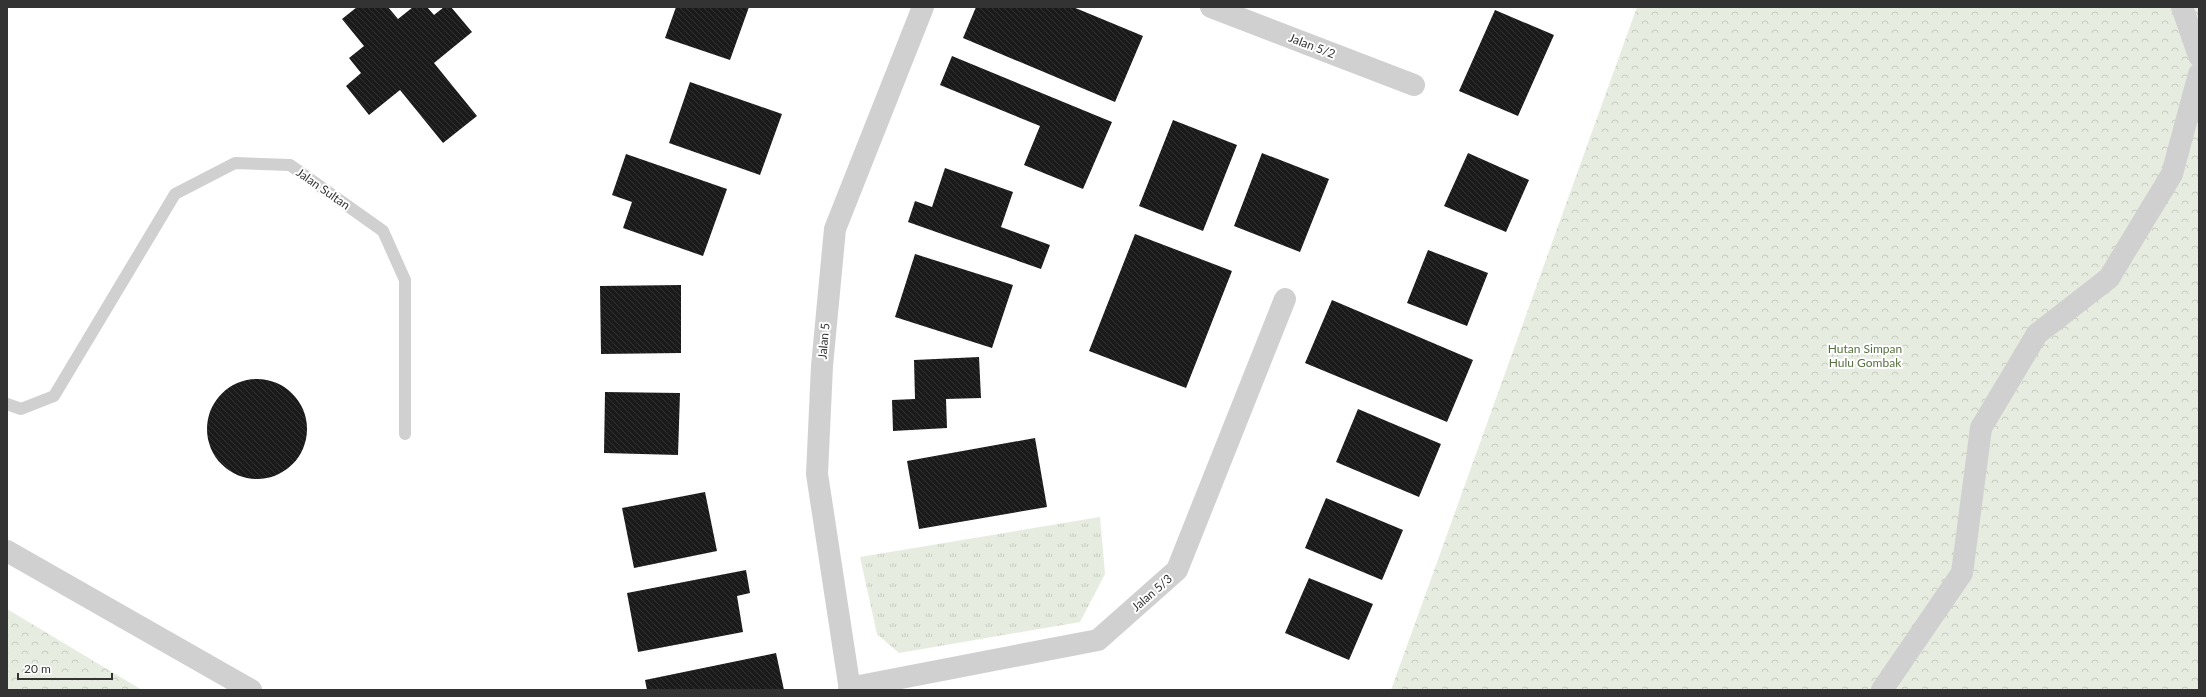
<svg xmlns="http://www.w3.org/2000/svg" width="2206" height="697" font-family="Lato,sans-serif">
<defs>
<pattern id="grass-tufts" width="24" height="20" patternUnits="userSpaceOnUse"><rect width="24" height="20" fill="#e6ecdf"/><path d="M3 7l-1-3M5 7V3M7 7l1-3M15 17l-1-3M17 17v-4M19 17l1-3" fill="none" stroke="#c6cbc0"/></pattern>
<pattern id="forest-crowns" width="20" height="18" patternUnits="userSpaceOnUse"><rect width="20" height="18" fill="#e6ecdf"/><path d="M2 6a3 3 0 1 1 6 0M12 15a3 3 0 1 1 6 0" fill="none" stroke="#c6cbc0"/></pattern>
<pattern id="building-back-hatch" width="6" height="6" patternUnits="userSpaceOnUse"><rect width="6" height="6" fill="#1a1a1a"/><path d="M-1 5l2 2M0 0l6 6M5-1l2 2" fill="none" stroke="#333"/></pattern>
</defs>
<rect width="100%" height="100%" fill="#fff"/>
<path fill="url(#grass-tufts)" d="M 1100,517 L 1105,574 L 1080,622 L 899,653 L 877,634 L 860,557 Z"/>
<path fill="url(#forest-crowns)" d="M 1637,7 L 2199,7 L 2199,690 L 1391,690 Z
M 7,609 L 142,690 L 7,690 Z"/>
<path fill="url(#building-back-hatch)" d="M 357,7 L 388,7 L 398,19 L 413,7 L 427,7 L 434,15 L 444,7 L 451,7 L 472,32 L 434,63 L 477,116 L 443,143 L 400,90 L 369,115 L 346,86 L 361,73 L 349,58 L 364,46 L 342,19 Z
M 676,7 L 749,7 L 730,60 L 665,38 Z
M 976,7 L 1073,7 L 1143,36 L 1115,102 L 963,38 Z
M 1495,10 L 1554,35 L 1518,116 L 1459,91 Z
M 952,56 L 1112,122 L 1083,189 L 1024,165 L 1040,126 L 940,85 Z
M 690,82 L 782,114 L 760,175 L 669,143 Z
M 1173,120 L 1237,145 L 1203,231 L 1139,206 Z
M 1262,153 L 1329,179 L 1300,252 L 1234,226 Z
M 1468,153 L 1529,180 L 1506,232 L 1444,206 Z
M 626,154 L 727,189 L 703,256 L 623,228 L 632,202 L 612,195 Z
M 945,168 L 1013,192 L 1001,227 L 1050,245 L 1041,269 L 908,222 L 915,201 L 932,207 Z
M 1135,234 L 1232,271 L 1186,388 L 1089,351 Z
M 1428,250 L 1488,273 L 1467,326 L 1407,303 Z
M 915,254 L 1013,285 L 992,348 L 895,317 Z
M 681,285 L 681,353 L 601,354 L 600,286 Z
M 1332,300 L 1473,360 L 1447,422 L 1305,363 Z
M 979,357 L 981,398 L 946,399 L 947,428 L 893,431 L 892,400 L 915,399 L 914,360 Z
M207 429a50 50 0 1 1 100 0a50 50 0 1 1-100 0Z
M 605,392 L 680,393 L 678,455 L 604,453 Z
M 1358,409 L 1441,444 L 1419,497 L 1336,462 Z
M 1035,438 L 1047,507 L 919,529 L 907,461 Z
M 705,492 L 717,551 L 634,568 L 622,508 Z
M 1326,498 L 1403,530 L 1382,580 L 1305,548 Z
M 746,570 L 750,593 L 737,596 L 743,632 L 638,652 L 627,593 Z
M 1309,578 L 1373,604 L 1349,660 L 1285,633 Z
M 776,653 L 784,690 L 647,690 L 645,680 Z"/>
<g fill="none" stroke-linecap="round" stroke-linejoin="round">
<path stroke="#d0d0d0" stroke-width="12" d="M 7,404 L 21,409 L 54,396 L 175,194 L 235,163 L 290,165 L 383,231 L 405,280 L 405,434"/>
<path stroke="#d0d0d0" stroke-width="22" d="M 1211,7 L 1414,85
M 2182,7 L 2199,56
M 7,551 L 251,690
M 849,688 L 1098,640 L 1177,570 L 1285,299
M 850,690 L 817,474 L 822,366 L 835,229 L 923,7
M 1882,690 L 1962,573 L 1981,428 L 2037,334 L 2109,278 L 2172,174 L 2199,74"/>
</g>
<g text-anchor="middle" stroke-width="4" stroke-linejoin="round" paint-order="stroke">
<g font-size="12" fill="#333" stroke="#fff">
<text transform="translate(1312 46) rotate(21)" y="4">Jalan 5/2</text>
<text transform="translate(323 189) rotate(35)" y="4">Jalan Sultan</text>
<text transform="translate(824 341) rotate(-85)" y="4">Jalan 5</text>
<text transform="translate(1152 593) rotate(-41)" y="4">Jalan 5/3</text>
</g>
<g font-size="12" fill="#56703f" stroke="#fff">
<text x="1865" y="353">Hutan Simpan<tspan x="1865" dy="14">Hulu Gombak</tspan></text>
</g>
</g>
<rect width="2206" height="697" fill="none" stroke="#333333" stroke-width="16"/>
<path d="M18 673v6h94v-6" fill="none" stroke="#333333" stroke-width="2"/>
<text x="24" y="673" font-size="12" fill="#333333" stroke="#ffffff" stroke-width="3" paint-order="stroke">20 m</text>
</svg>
